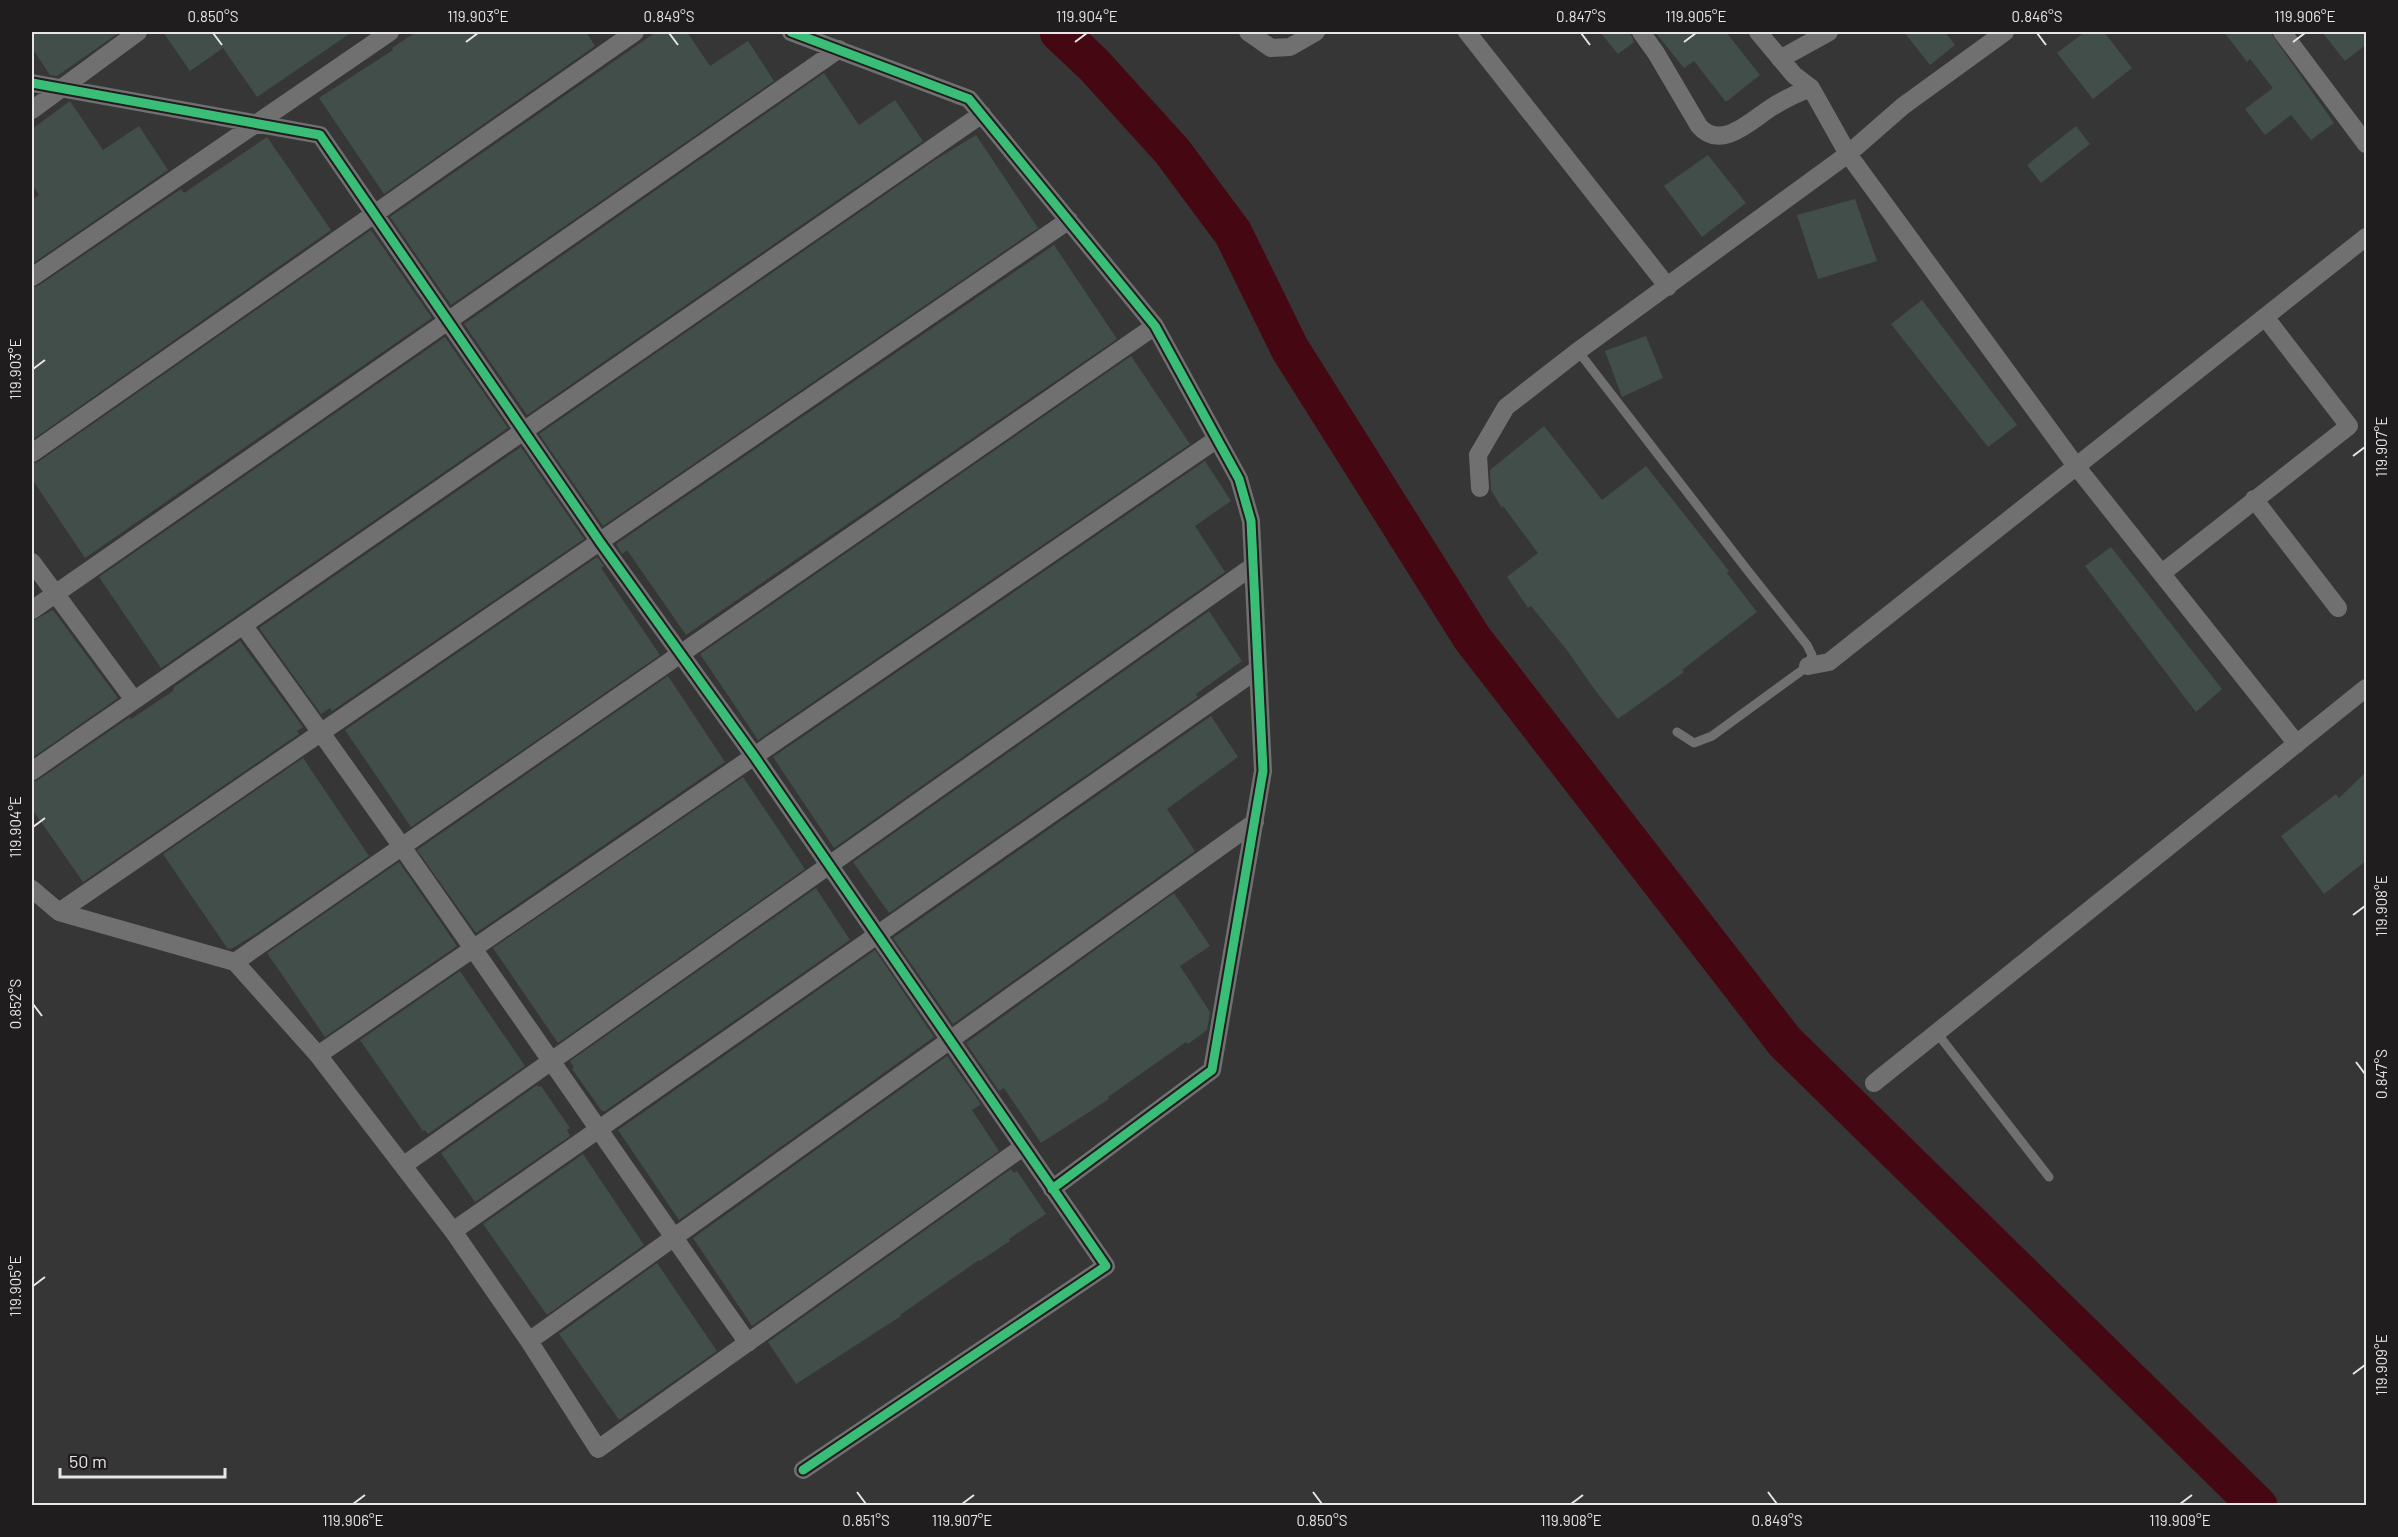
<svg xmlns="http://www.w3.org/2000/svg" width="2398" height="1537" font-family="Barlow,sans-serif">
<rect width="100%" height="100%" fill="#373636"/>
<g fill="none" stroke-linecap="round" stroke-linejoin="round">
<path stroke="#450813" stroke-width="39" d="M 1059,32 L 1094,65 L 1172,151 L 1233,233 L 1290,349 L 1472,638 L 1785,1042 L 2258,1506"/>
</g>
<path fill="#424e49" d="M 32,32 L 120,32 L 57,76 L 50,75 L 32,48 Z
M 163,32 L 352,32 L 257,97 L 223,48 L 190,71 Z
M 416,32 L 586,32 L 595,46 L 384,194 L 319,98 L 393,50 L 392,48 Z
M 656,32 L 687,32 L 710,66 L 748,41 L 774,81 L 451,305 L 390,217 Z
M 1600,32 L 1630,32 L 1634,42 L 1618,54 Z
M 1655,32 L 1726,32 L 1760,75 L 1726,102 L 1694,61 L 1684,68 Z
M 1904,32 L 1945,32 L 1955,45 L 1930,65 Z
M 2085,32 L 2104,32 L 2132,68 L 2093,99 L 2057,53 Z
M 2224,32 L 2270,32 L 2334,123 L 2311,140 L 2291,115 L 2265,135 L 2245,109 L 2273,88 L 2250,59 L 2247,62 Z
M 2322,32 L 2367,32 L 2367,44 L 2345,61 Z
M 824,73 L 859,125 L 895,100 L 923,141 L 527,415 L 464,324 Z
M 70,101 L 103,150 L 139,126 L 168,170 L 32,264 L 32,200 L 39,195 L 32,184 L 32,129 Z
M 2076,126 L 2090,144 L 2041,183 L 2027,165 Z
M 976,135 L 1038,228 L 603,526 L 539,434 L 935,160 Z
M 267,137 L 331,230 L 32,440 L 32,288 L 38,286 L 181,189 L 184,193 Z
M 1708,155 L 1746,203 L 1702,237 L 1664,186 Z
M 1855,199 L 1877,261 L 1818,279 L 1797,215 Z
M 371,230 L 432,318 L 85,558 L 32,479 L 32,464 L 38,462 Z
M 1054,245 L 1117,339 L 686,635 L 627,550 L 622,554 L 616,544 Z
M 1922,300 L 2017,425 L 1988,447 L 1891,324 Z
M 1646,336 L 1663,378 L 1622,397 L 1605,351 Z
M 445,337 L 508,428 L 161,668 L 99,577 Z
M 1131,356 L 1190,444 L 758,740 L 700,654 Z
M 1544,426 L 1602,500 L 1646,466 L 1729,571 L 1727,573 L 1757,612 L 1682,670 L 1684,672 L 1618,719 L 1595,690 L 1566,649 L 1531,606 L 1528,608 L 1507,577 L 1538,553 L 1503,506 L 1502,508 L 1491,490 L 1490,470 Z
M 521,447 L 584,539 L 332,711 L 330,708 L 321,714 L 259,628 Z
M 1205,461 L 1231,501 L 1195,526 L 1225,572 L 834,848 L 773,757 Z
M 2111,547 L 2222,689 L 2196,712 L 2085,566 Z
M 597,557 L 604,566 L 601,568 L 660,655 L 411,827 L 345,730 Z
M 53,610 L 118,698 L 32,758 L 32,621 Z
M 1209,611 L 1242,661 L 1196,694 L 1198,697 L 889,913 L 853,862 Z
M 240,641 L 303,727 L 297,731 L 299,734 L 83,882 L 32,809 L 32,782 L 38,780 L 130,717 L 131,719 L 173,691 L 174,687 Z
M 668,676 L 725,762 L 476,933 L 417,850 Z
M 1211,716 L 1238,757 L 1167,809 L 1195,851 L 953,1024 L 893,938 Z
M 303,758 L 369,856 L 254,935 L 231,949 L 227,948 L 163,854 Z
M 2367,771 L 2367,860 L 2324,894 L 2281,836 L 2336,794 L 2339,798 Z
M 743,777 L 805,869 L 558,1043 L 493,948 Z
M 399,862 L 457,946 L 325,1037 L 267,953 Z
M 816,888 L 850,940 L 605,1111 L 602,1111 L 572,1069 L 574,1067 L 570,1061 Z
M 1174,893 L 1210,946 L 1180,966 L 1210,1012 L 1207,1030 L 1188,1044 L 1186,1042 L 1108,1097 L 1109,1099 L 1041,1143 L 1004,1088 L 999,1091 L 966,1043 Z
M 875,950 L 934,1037 L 679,1220 L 618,1130 Z
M 460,971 L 525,1066 L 428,1134 L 425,1130 L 423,1131 L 360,1040 Z
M 947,1056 L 981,1104 L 972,1110 L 999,1151 L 752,1326 L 693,1238 Z
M 537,1085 L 539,1087 L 541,1086 L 570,1128 L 567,1130 L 570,1136 L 475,1202 L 441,1153 Z
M 583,1154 L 644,1245 L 547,1315 L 483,1224 Z
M 1011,1169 L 1014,1173 L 1017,1171 L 1046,1214 L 1009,1239 L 1010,1241 L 980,1261 L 979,1260 L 900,1315 L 901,1316 L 796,1384 L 768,1342 Z
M 657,1263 L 717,1351 L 619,1420 L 559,1334 Z"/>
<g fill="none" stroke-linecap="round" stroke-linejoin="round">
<path stroke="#717070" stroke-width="9" d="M 1578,351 L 1748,571 L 1807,645 L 1812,655 L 1808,666 L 1712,736 L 1694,743 L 1677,732
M 1937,1033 L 2049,1177"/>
<path stroke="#717070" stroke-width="18" d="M 791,32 L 969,99 L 1155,326 L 1239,479 L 1251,521 L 1263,771 L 1212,1070 L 1052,1189
M 1248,32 L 1271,48 L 1290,47 L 1316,32
M 1467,32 L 1668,287
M 1641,32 L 1656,53 L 1699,126 C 1721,152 1753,119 1772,107 C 1785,99 1797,93 1811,88
M 1758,32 L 1794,75 L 1811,88 L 1848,154 L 1903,106 L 2005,32
M 2282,32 L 2366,144
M 1780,59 L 1829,32
M 32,83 L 320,135 L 600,542 L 754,756 L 1106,1266 L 803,1470
M 32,110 L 138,32
M 32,277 L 390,32
M 32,453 L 635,32
M 1480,488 L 1478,455 L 1506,407 L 1578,351 L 1848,154 L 2076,466 L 2297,744
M 2254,499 L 2338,608
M 32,562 L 134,700
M 2162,573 L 2349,426 L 2265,317
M 32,610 L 839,49
M 243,625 C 416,861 579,1104 748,1343
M 1808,666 L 1829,662 L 2366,237
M 32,771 L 982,114
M 32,889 L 59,912 L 235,962 L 318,1055 L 453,1231 L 529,1341 L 598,1449 L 1023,1147
M 59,912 L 1069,220
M 235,962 L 1155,326
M 318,1055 L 1217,439
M 1874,1083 L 2366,688
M 404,1165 L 1253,566
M 453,1231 L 1258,669
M 529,1341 L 1255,822"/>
<g stroke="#1f1d1d" stroke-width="13">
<path id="cycleway" d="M 791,32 L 969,99 L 1155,326 L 1239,479 L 1251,521 L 1263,771 L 1212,1070 L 1052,1189
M 32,83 L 320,135 L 600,542 L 754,756 L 1106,1266 L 803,1470"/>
</g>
<use href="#cycleway" stroke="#3abd76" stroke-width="9"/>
</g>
<path fill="none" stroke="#e7e5e5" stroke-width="2" d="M 213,33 L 222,45M 669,33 L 678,45M 1581,33 L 1590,45M 2037,33 L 2046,45M 466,42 L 478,33M 1075,42 L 1087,33M 1684,42 L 1696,33M 2293,42 L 2305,33M 33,369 L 45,360M 2353,456 L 2365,447M 33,827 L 45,818M 2353,915 L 2365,906M 33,1004 L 42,1016M 2356,1062 L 2365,1074M 33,1286 L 45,1277M 2353,1374 L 2365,1365M 857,1492 L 866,1504M 1313,1492 L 1322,1504M 1768,1492 L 1777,1504M 353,1504 L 365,1495M 962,1504 L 974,1495M 1571,1504 L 1583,1495M 2180,1504 L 2192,1495"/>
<rect width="2398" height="1537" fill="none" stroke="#1f1d1d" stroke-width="66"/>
<path d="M60 1468v9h165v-9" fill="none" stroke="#e7e5e5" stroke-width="3"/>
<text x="69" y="1468" font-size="18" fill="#e7e5e5" stroke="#1f1d1d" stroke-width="4.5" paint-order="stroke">50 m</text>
<rect x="33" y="33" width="2332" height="1471" fill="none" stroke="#e7e5e5" stroke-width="2"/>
<g font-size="15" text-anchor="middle" fill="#e7e5e5">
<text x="213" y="22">0.850°S</text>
<text x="478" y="22">119.903°E</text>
<text x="669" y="22">0.849°S</text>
<text x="1087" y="22">119.904°E</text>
<text x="1581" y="22">0.847°S</text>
<text x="1696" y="22">119.905°E</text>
<text x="2037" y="22">0.846°S</text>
<text x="2305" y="22">119.906°E</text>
<text transform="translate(16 369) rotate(-90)" y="5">119.903°E</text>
<text transform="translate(2382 447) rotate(-90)" y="5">119.907°E</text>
<text transform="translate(16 827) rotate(-90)" y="5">119.904°E</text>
<text transform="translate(2382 906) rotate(-90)" y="5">119.908°E</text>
<text transform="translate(16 1004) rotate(-90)" y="5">0.852°S</text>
<text transform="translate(2382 1074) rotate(-90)" y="5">0.847°S</text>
<text transform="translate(16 1286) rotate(-90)" y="5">119.905°E</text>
<text transform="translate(2382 1365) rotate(-90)" y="5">119.909°E</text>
<text x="353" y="1526">119.906°E</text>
<text x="866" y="1526">0.851°S</text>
<text x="962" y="1526">119.907°E</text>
<text x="1322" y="1526">0.850°S</text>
<text x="1571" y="1526">119.908°E</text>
<text x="1777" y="1526">0.849°S</text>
<text x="2180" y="1526">119.909°E</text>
</g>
</svg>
